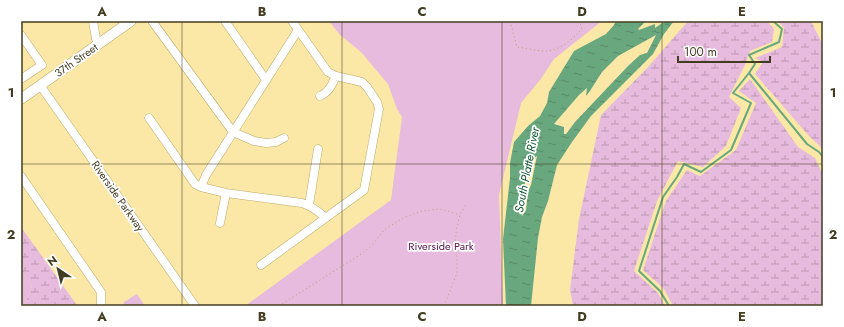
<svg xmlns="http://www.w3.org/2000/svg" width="844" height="327" font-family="Jost,sans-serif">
<defs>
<pattern id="wetland-marsh" width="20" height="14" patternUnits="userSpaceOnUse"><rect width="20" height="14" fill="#e7bbdd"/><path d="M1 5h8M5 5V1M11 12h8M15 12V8" fill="none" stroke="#bd99b3"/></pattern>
<pattern id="water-ripples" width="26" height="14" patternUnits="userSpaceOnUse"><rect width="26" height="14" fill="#69a87e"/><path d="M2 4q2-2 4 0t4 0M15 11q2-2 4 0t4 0" fill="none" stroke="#588a67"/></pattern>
</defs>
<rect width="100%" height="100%" fill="#fbe8a7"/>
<path fill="#e7bbdd" d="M 329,21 L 474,21 L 474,22 L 475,21 L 602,21 L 554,59 L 540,80 L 521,103 L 499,195 L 503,306 L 245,306 L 391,200 L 402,117 L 397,109 L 388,84 L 361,52 L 340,35 Z
M 21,271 L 32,286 L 24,306 L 21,306 Z
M 137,294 L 145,306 L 123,306 L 124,302 Z"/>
<path fill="url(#wetland-marsh)" d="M 688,21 L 767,21 L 774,29 L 772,42 L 750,51 L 745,65 L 729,97 L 741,108 L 726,146 L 703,167 L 678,161 L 657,201 L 634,271 L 658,293 L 665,306 L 573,306 L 570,290 L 579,219 L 601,115 L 649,66 Z
M 778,21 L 811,21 L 823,45 L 823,149 L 809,136 L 755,74 L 763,62 L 755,58 L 782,47 L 784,28 Z
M 750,79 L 798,147 L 815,158 L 823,175 L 823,306 L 673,306 L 664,289 L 643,270 L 666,201 L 687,170 L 700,176 L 736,150 L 756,103 L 739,91 Z
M 21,227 L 74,301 L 77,306 L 24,306 L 32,286 L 21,271 Z"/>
<path fill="url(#water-ripples)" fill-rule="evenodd" d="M 616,21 L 646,21 L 638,29 L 639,30 L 655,24 L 655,28 L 665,21 L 674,21 L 664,34 L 653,54 L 591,116 L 572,142 L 557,165 L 548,201 L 542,217 L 538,238 L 531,306 L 506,306 L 503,239 L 510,178 L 510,163 L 514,142 L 528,126 L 540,116 L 547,103 L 549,92 L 574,51 L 606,34 L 614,25 ZM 656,35 L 647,53 L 640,55 L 628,66 L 575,122 L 566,134 L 564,134 L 564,127 L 554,124 L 579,95 L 587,88 L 586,96 L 590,91 L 602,72 L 618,56 ZM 537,156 L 531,185 L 528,191 L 526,210 L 522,216 C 519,197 527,176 533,159 Z"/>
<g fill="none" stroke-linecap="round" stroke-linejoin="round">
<path stroke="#69a87e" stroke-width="2" d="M 773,21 L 782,29 L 779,42 L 749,55 L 755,64 L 749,73 L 807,144 L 819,152 L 823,157
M 669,306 L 660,291 L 639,271 L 663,197 L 677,177 L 684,164 L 701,172 L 731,150 L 751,103 L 733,93 L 749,73"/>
<g stroke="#bca96a" stroke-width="9">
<path id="minor" d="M 93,21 L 96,39 L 99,44
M 152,21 L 233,132 L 254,141 L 266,143 L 276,142 L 284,138
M 225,21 L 266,80
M 21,35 L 42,65 L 21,79
M 40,85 L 195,306
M 320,96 C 329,92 332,85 336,76
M 149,118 L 195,184 L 201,187 L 226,193 L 302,203 C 311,206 318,211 325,217
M 21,176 L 101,292 L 101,306
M 201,187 L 206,175 L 298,30
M 309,205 L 318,149
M 220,223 L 226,193
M 261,265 L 364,190 L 379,109 L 377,102 L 367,87 L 362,82 L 336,76 L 328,72 L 292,21"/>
</g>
<g stroke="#bca96a" stroke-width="11">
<path id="major" d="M 21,99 L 131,21"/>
</g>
<path stroke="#b3a573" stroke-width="1" stroke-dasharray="1 3" stroke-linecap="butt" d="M 510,21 L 517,47 C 525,48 541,52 548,51 C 562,49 573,39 582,29 L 580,23 L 577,21
M 279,306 L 304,290 L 363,253 L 372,245 L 384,230 L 403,218 L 422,211 L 439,209 L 448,211 L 460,215
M 444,306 L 457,273 L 457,261 L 455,241 L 457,226 L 460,215 L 466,204"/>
<use href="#minor" stroke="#fff" stroke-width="8"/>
<use href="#major" stroke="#fff" stroke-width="10"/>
</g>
<path fill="none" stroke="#433c21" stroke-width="1" stroke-opacity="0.55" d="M 182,21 L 182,306M 342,21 L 342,306M 502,21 L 502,306M 662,21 L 662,306M 21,164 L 823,164"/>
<g text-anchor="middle" stroke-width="3.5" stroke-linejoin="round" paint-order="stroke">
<g font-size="11" fill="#433c21" stroke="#fff">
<text transform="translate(76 60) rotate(-35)" y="4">37th Street</text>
<text transform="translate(118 196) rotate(55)" y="4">Riverside Parkway</text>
</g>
<g font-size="11" fill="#54124c" stroke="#fff">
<text x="441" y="250">Riverside Park</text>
</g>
<g font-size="12" font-style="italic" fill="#0f5931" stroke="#fff">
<text transform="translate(527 170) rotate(-79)" y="4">South Platte River</text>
</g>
</g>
<rect width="844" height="327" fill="none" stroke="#ffffff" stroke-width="44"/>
<g transform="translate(58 269) rotate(325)" stroke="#ffffff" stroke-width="3" paint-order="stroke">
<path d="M0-3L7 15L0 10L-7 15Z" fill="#433c21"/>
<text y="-6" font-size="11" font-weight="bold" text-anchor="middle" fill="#433c21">N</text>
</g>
<path d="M678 56v6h92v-6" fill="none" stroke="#433c21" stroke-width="2"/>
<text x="684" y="56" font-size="12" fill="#433c21" stroke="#ffffff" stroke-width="3" paint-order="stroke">100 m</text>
<rect x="22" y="22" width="800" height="283" fill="none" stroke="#433c21" stroke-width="1.5"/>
<g font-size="13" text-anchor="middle" font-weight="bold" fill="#433c21">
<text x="102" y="16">A</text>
<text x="262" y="16">B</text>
<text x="422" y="16">C</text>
<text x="582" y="16">D</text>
<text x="742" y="16">E</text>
<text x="11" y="97">1</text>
<text x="833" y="97">1</text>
<text x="11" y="239">2</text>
<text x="833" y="239">2</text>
<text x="102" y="321">A</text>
<text x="262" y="321">B</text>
<text x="422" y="321">C</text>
<text x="582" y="321">D</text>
<text x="742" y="321">E</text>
</g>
</svg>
